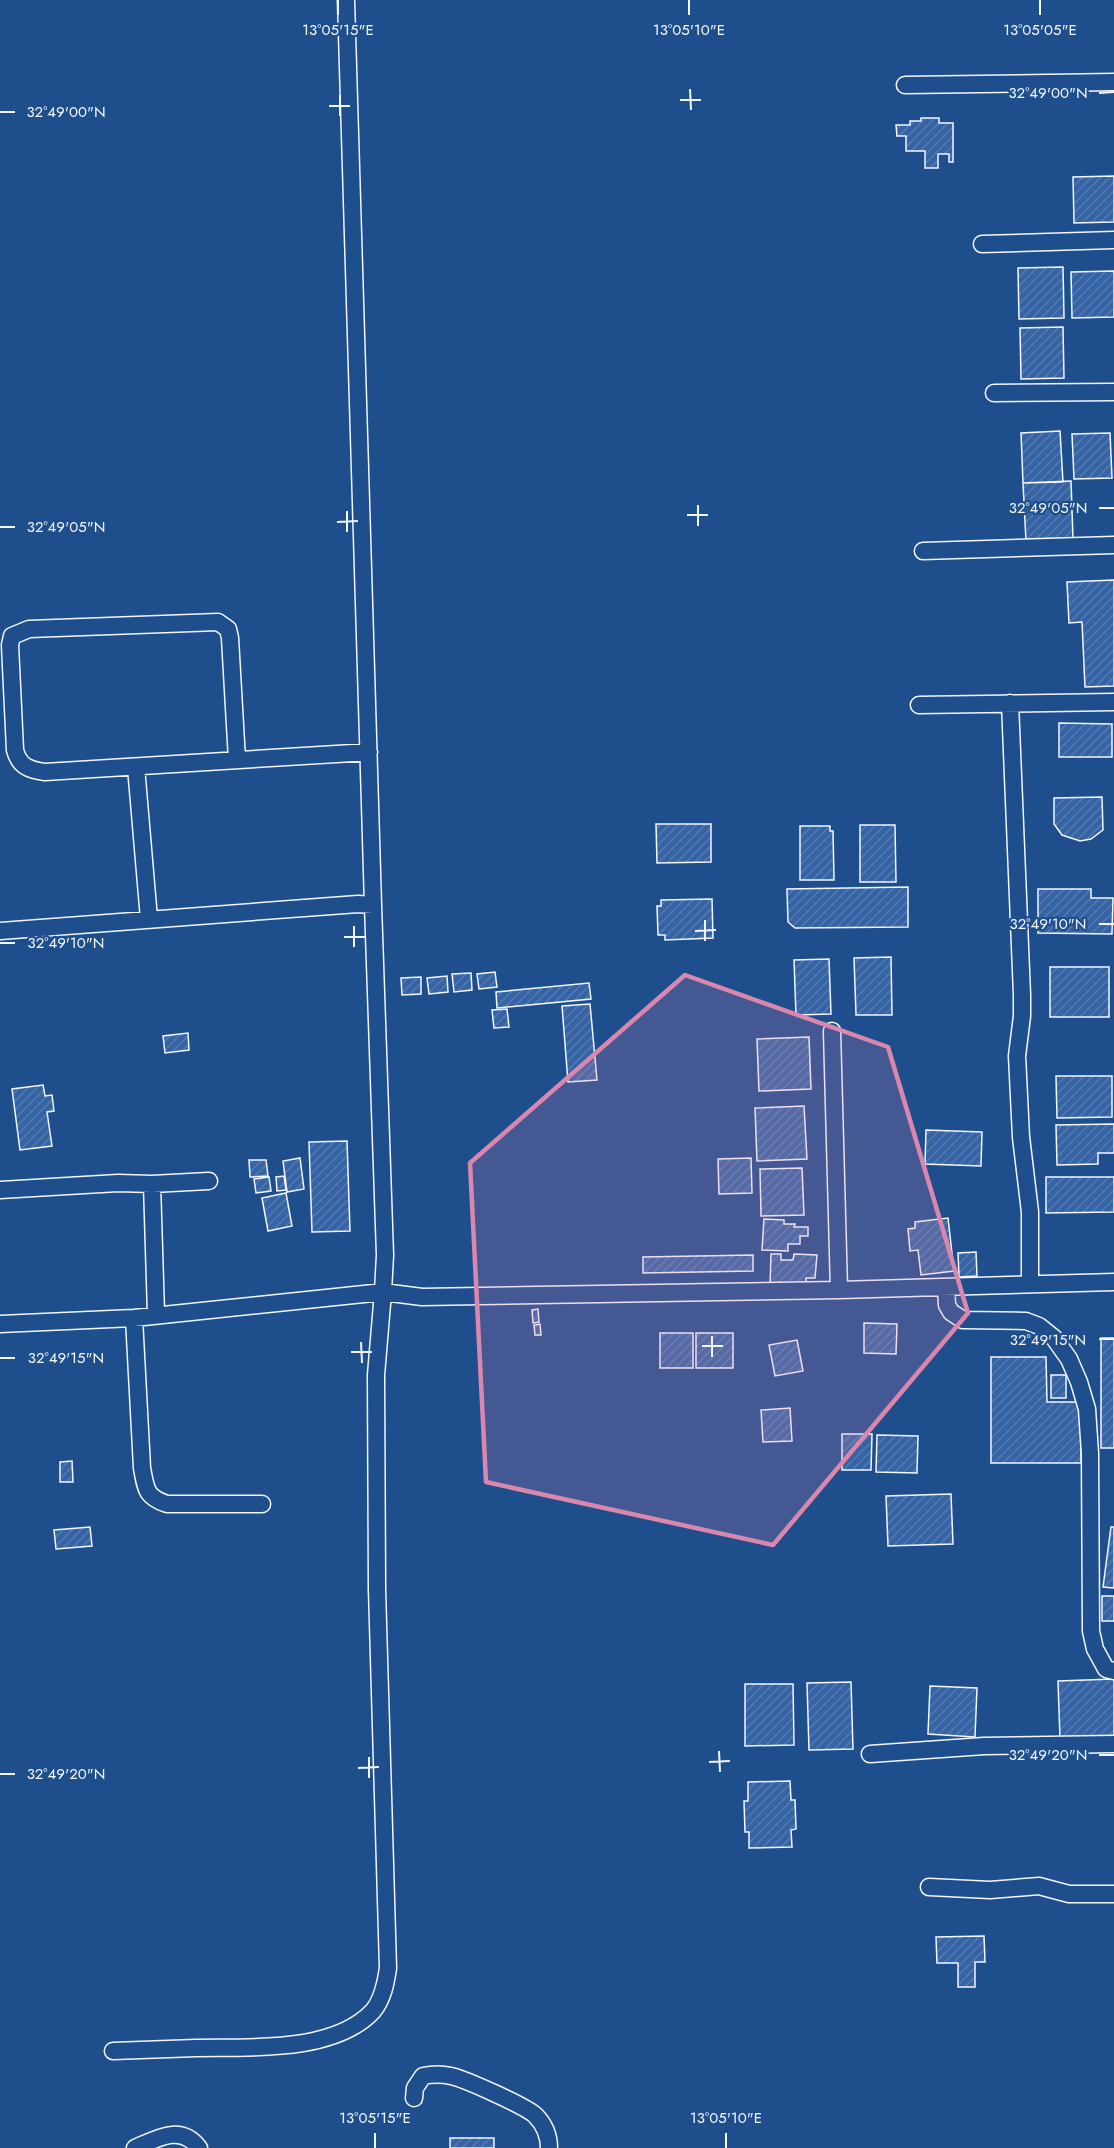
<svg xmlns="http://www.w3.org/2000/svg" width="1114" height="2148" font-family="Jost,sans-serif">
<defs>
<pattern id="building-hatch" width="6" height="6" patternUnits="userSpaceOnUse" patternTransform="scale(1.5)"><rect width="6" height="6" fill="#3563a3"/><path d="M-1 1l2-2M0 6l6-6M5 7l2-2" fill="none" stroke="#537ab1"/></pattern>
</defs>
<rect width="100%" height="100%" fill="#1f4e8c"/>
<path fill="url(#building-hatch)" stroke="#f2f6ff" stroke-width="1.5" d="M 921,118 L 939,118 L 939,123 L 953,123 L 953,162 L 949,162 L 949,154 L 938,154 L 938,168 L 925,168 L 925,151 L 906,151 L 906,136 L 897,136 L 896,125 L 910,125 L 910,121 L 921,121 Z
M 1114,176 L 1114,222 L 1074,223 L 1073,177 Z
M 1063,267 L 1064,318 L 1019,319 L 1018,268 Z
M 1114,271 L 1114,317 L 1072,318 L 1071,272 Z
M 1063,327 L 1064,378 L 1021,379 L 1020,328 Z
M 1060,431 L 1063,482 L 1023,483 L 1021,433 Z
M 1110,433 L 1112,478 L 1074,479 L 1072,434 Z
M 1071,481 L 1073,539 L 1026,541 L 1023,483 Z
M 1114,580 L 1114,686 L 1085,687 L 1082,622 L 1069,623 L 1067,582 Z
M 1059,723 L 1112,724 L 1112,757 L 1059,757 Z
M 1102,797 L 1103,830 L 1091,839 L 1080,841 L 1062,835 L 1054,824 L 1054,798 Z
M 656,824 L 711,824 L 711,862 L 657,863 Z
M 860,825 L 895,825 L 896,882 L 860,882 Z
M 800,826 L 830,826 L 830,831 L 833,831 L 834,880 L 800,880 Z
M 908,887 L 908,927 L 795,928 L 788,922 L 787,889 Z
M 1038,889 L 1091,889 L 1091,898 L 1113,898 L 1112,934 L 1038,933 Z
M 712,899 L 713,938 L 665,940 L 665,935 L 658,935 L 657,906 L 661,906 L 661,900 Z
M 891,957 L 892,1015 L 856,1015 L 854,958 Z
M 829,959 L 831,1014 L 796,1015 L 794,960 Z
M 1050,967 L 1109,967 L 1109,1017 L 1050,1017 Z
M 495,972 L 497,987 L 479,989 L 477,974 Z
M 471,973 L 472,990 L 454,992 L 452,974 Z
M 447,976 L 448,992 L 429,994 L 427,978 Z
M 421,977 L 421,994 L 402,995 L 401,978 Z
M 589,983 L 591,999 L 497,1008 L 496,992 Z
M 590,1004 L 597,1080 L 568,1082 L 562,1006 Z
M 507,1009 L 509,1027 L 494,1028 L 492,1010 Z
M 188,1033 L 189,1050 L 165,1053 L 163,1036 Z
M 809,1037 L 811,1089 L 759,1091 L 757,1039 Z
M 1056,1076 L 1112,1076 L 1112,1117 L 1057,1118 Z
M 43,1085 L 45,1096 L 52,1095 L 54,1111 L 47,1112 L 52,1146 L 20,1150 L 12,1089 Z
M 804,1106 L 807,1159 L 757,1161 L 755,1108 Z
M 1114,1124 L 1114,1153 L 1098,1153 L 1098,1164 L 1057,1165 L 1056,1125 Z
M 926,1130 L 982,1132 L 981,1166 L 925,1164 Z
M 347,1141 L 350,1231 L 312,1232 L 309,1142 Z
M 300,1158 L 304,1189 L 287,1192 L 283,1161 Z
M 751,1158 L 752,1193 L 719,1194 L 718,1159 Z
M 249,1160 L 266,1160 L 268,1176 L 250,1177 Z
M 802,1168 L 804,1215 L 761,1216 L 760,1169 Z
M 284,1176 L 286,1190 L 277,1191 L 276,1177 Z
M 269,1177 L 271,1191 L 256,1193 L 254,1179 Z
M 1046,1177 L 1114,1177 L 1114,1212 L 1046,1213 Z
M 286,1193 L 292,1226 L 268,1231 L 262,1198 Z
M 948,1218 L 954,1271 L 921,1275 L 918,1250 L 910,1251 L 908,1229 L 915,1228 L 915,1222 Z
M 764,1219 L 784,1220 L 784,1224 L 795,1224 L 794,1227 L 808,1227 L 808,1236 L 800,1236 L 800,1244 L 788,1244 L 788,1251 L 762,1250 Z
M 976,1252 L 977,1276 L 959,1277 L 958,1253 Z
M 771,1254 L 781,1254 L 781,1260 L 793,1260 L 794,1254 L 817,1255 L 815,1278 L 806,1278 L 806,1285 L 770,1285 Z
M 753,1255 L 753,1271 L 643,1273 L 643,1257 Z
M 538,1309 L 539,1322 L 533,1323 L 532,1310 Z
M 864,1323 L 897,1324 L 896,1354 L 864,1353 Z
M 540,1324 L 541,1335 L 535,1335 L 534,1325 Z
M 660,1333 L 693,1333 L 693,1368 L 660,1368 Z
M 696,1333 L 733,1333 L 733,1368 L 696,1368 Z
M 1101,1338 L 1114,1338 L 1114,1448 L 1101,1448 Z
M 797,1340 L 803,1371 L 775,1376 L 769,1345 Z
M 991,1357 L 1046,1357 L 1047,1402 L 1081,1402 L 1081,1463 L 991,1463 Z
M 1051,1375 L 1066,1375 L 1066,1398 L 1051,1398 Z
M 790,1408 L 792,1441 L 763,1442 L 761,1410 Z
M 842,1434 L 872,1434 L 871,1470 L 842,1470 Z
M 877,1435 L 918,1436 L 917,1473 L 876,1472 Z
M 72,1461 L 73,1482 L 60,1482 L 60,1462 Z
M 951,1494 L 953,1544 L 888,1546 L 886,1496 Z
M 90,1527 L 92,1546 L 56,1549 L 54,1530 Z
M 1111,1527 L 1114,1527 L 1114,1588 L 1103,1587 Z
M 1102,1596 L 1114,1596 L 1114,1621 L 1102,1621 Z
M 1114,1679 L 1114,1737 L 1060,1739 L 1058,1681 Z
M 851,1682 L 853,1749 L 809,1750 L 807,1683 Z
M 745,1684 L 793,1684 L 794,1745 L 745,1746 Z
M 930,1686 L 977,1688 L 975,1737 L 928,1734 Z
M 790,1781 L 791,1800 L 795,1800 L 796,1829 L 791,1830 L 792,1847 L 749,1848 L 749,1832 L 745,1832 L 744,1801 L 748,1801 L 748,1782 Z
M 984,1936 L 985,1962 L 975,1962 L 975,1987 L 958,1987 L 958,1963 L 937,1963 L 936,1937 Z
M 450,2138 L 494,2138 L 494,2148 L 450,2148 Z"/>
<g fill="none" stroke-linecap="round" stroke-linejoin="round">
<g stroke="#f2f6ff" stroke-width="19">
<path id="minor" d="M 346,0 L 373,905
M 905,85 L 1114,82
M 982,244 L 1114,240
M 994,393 L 1114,392
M 923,551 L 1114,545
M 1010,703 L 1022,995 L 1022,1016 L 1017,1056 L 1021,1137 L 1030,1212 L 1030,1284
M 919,705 L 1114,702
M 237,760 L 230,638 L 228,629 L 218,622 L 29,629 L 12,636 L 10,645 L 15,750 C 19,766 29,770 45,772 L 369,752
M 136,767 L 149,919
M 0,931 L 358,904 L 373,905 L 385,1255 L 383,1292 L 422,1297 L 839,1290 L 1114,1282
M 832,1031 L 839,1290
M 152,1184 L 156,1314
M 0,1190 L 118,1183 L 152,1184 L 209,1181
M 946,1287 L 947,1305 L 951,1312 L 963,1320 L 1026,1321 L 1039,1326 L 1054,1338 L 1069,1359 L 1079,1382 L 1087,1409 L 1090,1453 L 1091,1631 L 1095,1649 L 1106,1669 L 1114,1671
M 134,1318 L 142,1468 C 146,1490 146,1497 167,1504 L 262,1504
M 0,1324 L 134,1318 L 383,1292 L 376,1375 L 377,1589 L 388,1968 C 386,1982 383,1999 373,2011 C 334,2053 250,2047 196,2048 C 169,2049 141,2050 113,2051
M 870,1754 L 984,1746 L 1114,1744
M 929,1887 L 990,1890 L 1039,1886 L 1069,1894 L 1114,1894
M 414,2098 L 415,2088 L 423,2076 C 433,2074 442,2074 451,2076 C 465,2079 525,2106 535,2115 C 544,2124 549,2135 549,2148
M 135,2148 C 158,2138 181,2124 199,2148"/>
</g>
<use href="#minor" stroke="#1f4e8c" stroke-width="16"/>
</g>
<path fill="#da87ad" fill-opacity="0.2" stroke="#da87ad" stroke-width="4.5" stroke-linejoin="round" d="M 685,975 L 888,1047 L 968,1313 L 773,1545 L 486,1482 L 470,1163 Z"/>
<path fill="none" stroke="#f2f6ff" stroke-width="2" d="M 338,0 L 338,15M 689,0 L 689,15M 1040,0 L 1040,15M 690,89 L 691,110M 1099,93 L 1114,92M 340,95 L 340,116M 680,100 L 701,100M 329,106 L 350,106M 0,112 L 15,112M 698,505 L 698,526M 1099,508 L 1114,508M 347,511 L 347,532M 687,515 L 708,515M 337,522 L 358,521M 0,527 L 15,527M 705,920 L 705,941M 1099,924 L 1114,924M 354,926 L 354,947M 695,931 L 716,930M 344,937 L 365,937M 0,943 L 15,943M 712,1336 L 712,1357M 1099,1339 L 1114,1339M 361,1342 L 362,1363M 702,1346 L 723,1346M 351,1352 L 372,1352M 0,1358 L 15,1358M 719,1751 L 720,1772M 1099,1755 L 1114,1755M 369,1757 L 369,1778M 709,1762 L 730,1761M 358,1768 L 379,1767M 0,1774 L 15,1774M 375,2133 L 375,2148M 726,2133 L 726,2148"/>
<g font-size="15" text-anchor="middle" fill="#f2f6ff" stroke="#1f4e8c" stroke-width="4.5" stroke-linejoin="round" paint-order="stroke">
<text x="338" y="35">13°05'15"E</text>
<text x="689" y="35">13°05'10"E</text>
<text x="1040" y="35">13°05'05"E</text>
<text x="1048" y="98">32°49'00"N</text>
<text x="66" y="117">32°49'00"N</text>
<text x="1048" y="513">32°49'05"N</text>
<text x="66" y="532">32°49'05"N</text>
<text x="1048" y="929">32°49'10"N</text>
<text x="66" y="948">32°49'10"N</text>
<text x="1048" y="1345">32°49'15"N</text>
<text x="66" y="1363">32°49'15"N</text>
<text x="1048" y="1760">32°49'20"N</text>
<text x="66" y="1779">32°49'20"N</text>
<text x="375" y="2123">13°05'15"E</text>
<text x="726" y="2123">13°05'10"E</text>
</g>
</svg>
